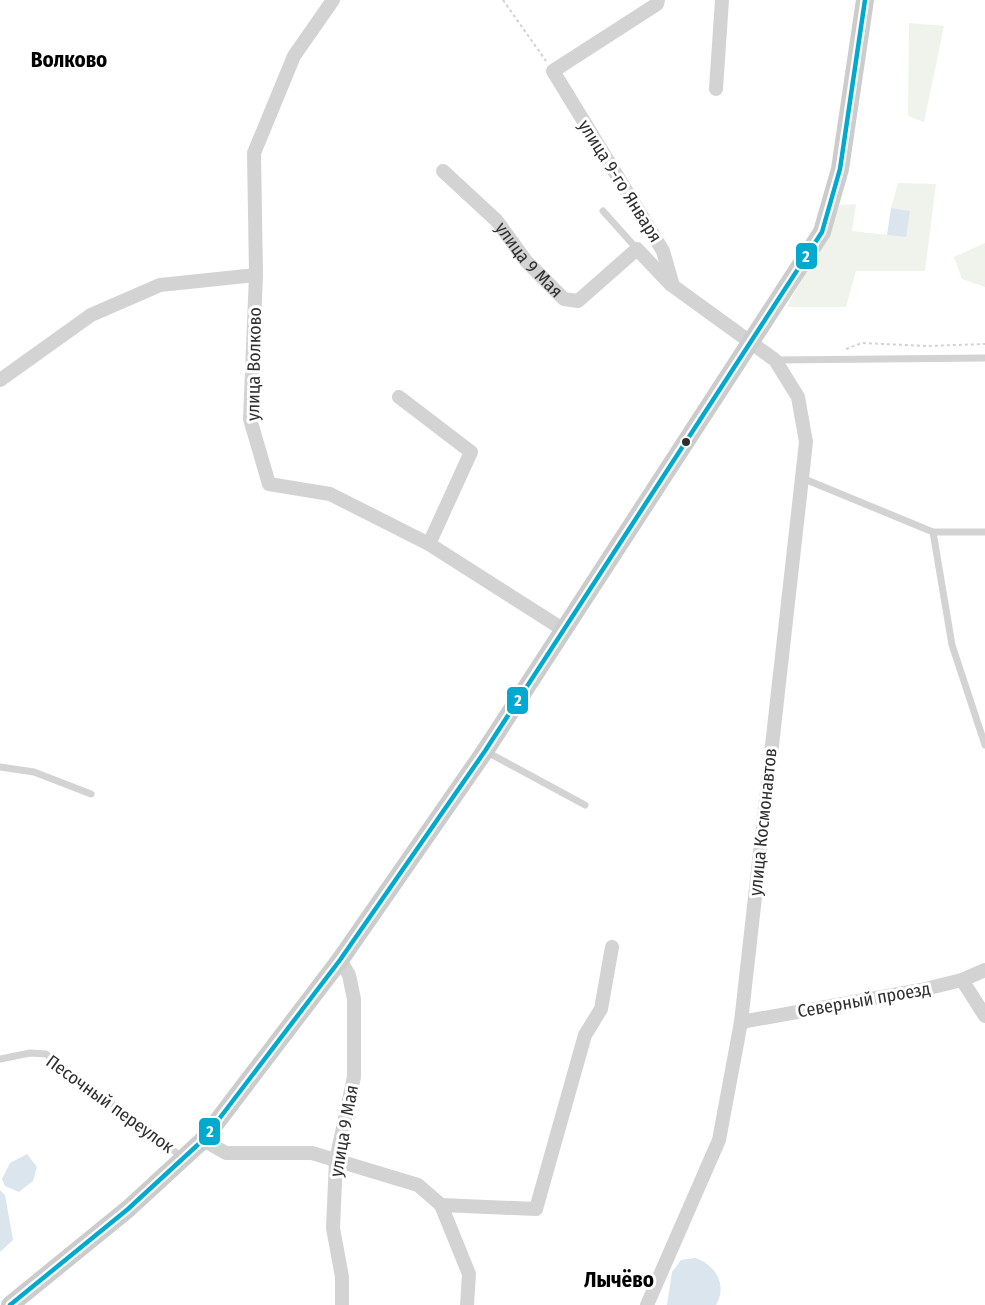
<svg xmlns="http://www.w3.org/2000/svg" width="985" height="1305" font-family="'Fira Sans Condensed',sans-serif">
<rect width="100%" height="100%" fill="#fff"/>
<path fill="#eff3ec" d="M 909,23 L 944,26 L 924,122 L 908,116 Z
M 898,183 L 936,184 L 925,271 L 856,271 L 846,307 L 787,307 L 840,205 L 856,204 L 852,231 L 906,237 L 909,211 L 891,208 Z
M 985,243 L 985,287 L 962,279 L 954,257 Z"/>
<path fill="#dbe5ee" d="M 891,208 L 910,211 L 906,237 L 887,235 Z
M 27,1154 L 37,1167 L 33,1181 L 19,1192 L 5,1186 L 2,1179 L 10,1163 Z
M 0,1190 L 5,1195 L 13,1240 L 0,1252 Z
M 695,1258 C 715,1264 728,1285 716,1305 L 667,1305 L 672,1272 L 681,1260 Z"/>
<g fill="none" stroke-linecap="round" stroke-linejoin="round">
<path stroke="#d2d2d2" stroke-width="2" stroke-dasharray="3 3" stroke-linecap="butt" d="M 503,0 L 546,61
M 846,349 L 862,343 L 927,346 L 985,344"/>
<path stroke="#d3d3d3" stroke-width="7" d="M 603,211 L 637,249
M 775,360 L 985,358
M 802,478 L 933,532 L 952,645 L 985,745
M 933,532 L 985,532
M 487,752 L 585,805
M 0,767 L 34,772 L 91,794
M 0,1059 L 30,1053 L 46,1054 L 182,1157"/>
<g stroke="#d3d3d3" stroke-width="14">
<path d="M 333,0 L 294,56 L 254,153 L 256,275 L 250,419 L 269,484 L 330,494 L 429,544 L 564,630"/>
<path d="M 716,89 L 722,0"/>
<path id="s1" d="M 443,171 L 497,221 L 526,261 L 564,299 L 578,301 L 637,249 L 671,285"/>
<path d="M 0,380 L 91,315 L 160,285 L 256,275"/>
<path d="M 399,397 L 471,452 L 429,544"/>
<path d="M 340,960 L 349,975 L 354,999 L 354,1077 L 336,1160 L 333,1228 L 342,1277 L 342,1305"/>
<path d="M 962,980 L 985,1016"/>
<path d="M 741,1022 L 921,990 L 962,980 L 985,970"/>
<path d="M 203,1140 L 226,1153 L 312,1153 L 418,1185 L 441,1205 L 469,1274 L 467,1305"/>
<path d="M 441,1205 L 536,1209 L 585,1035 L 601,1009 L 612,947"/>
<path d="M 647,1305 L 719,1140 L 741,1022 L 806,442 L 798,397 L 775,360 L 673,286 L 663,251 L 553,71 L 657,4 L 658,0"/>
</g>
<path stroke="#ccc" stroke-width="18" d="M 10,1305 L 128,1209 L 203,1140 L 340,960 L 485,751 L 822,232 L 840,169 L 865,0"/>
<g stroke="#fff" stroke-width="9">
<path id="bus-1" d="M 10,1305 L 128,1209 L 203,1140 L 340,960 L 485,751 L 822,232 L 840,169 L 865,0"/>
</g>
<use href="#bus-1" stroke="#00a9ce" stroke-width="4.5"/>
</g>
<circle fill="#2e2e2e" stroke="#fff" stroke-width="2" cx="686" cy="442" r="5"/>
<g text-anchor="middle" stroke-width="6" stroke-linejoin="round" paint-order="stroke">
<g font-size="18" fill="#2e2e2e" stroke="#fff">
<text transform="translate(620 181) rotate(58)" y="6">улица 9-го Января</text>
<text dy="6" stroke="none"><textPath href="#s1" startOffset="124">улица 9 Мая</textPath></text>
<text transform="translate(254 364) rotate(-89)" y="6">улица Волково</text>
<text transform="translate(763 822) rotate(-84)" y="6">улица Космонавтов</text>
<text transform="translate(864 1000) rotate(-10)" y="6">Северный проезд</text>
<text transform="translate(110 1104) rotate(36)" y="6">Песочный переулок</text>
<text transform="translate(344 1131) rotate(-80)" y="6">улица 9 Мая</text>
</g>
<g font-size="21" font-weight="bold" fill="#000" stroke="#fff">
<text x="69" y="67">Волково</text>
<text x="619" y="1287">Лычёво</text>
</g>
</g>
<g stroke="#fff" stroke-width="2">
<rect x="795" y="242" width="23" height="28" rx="6" fill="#00a9ce"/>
<rect x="506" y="686" width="23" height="29" rx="6" fill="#00a9ce"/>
<rect x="198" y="1117" width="23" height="29" rx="6" fill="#00a9ce"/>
</g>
<g font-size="16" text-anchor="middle" font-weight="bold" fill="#fff">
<text x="806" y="262">2</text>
<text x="518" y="706">2</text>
<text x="210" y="1137">2</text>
</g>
</svg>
